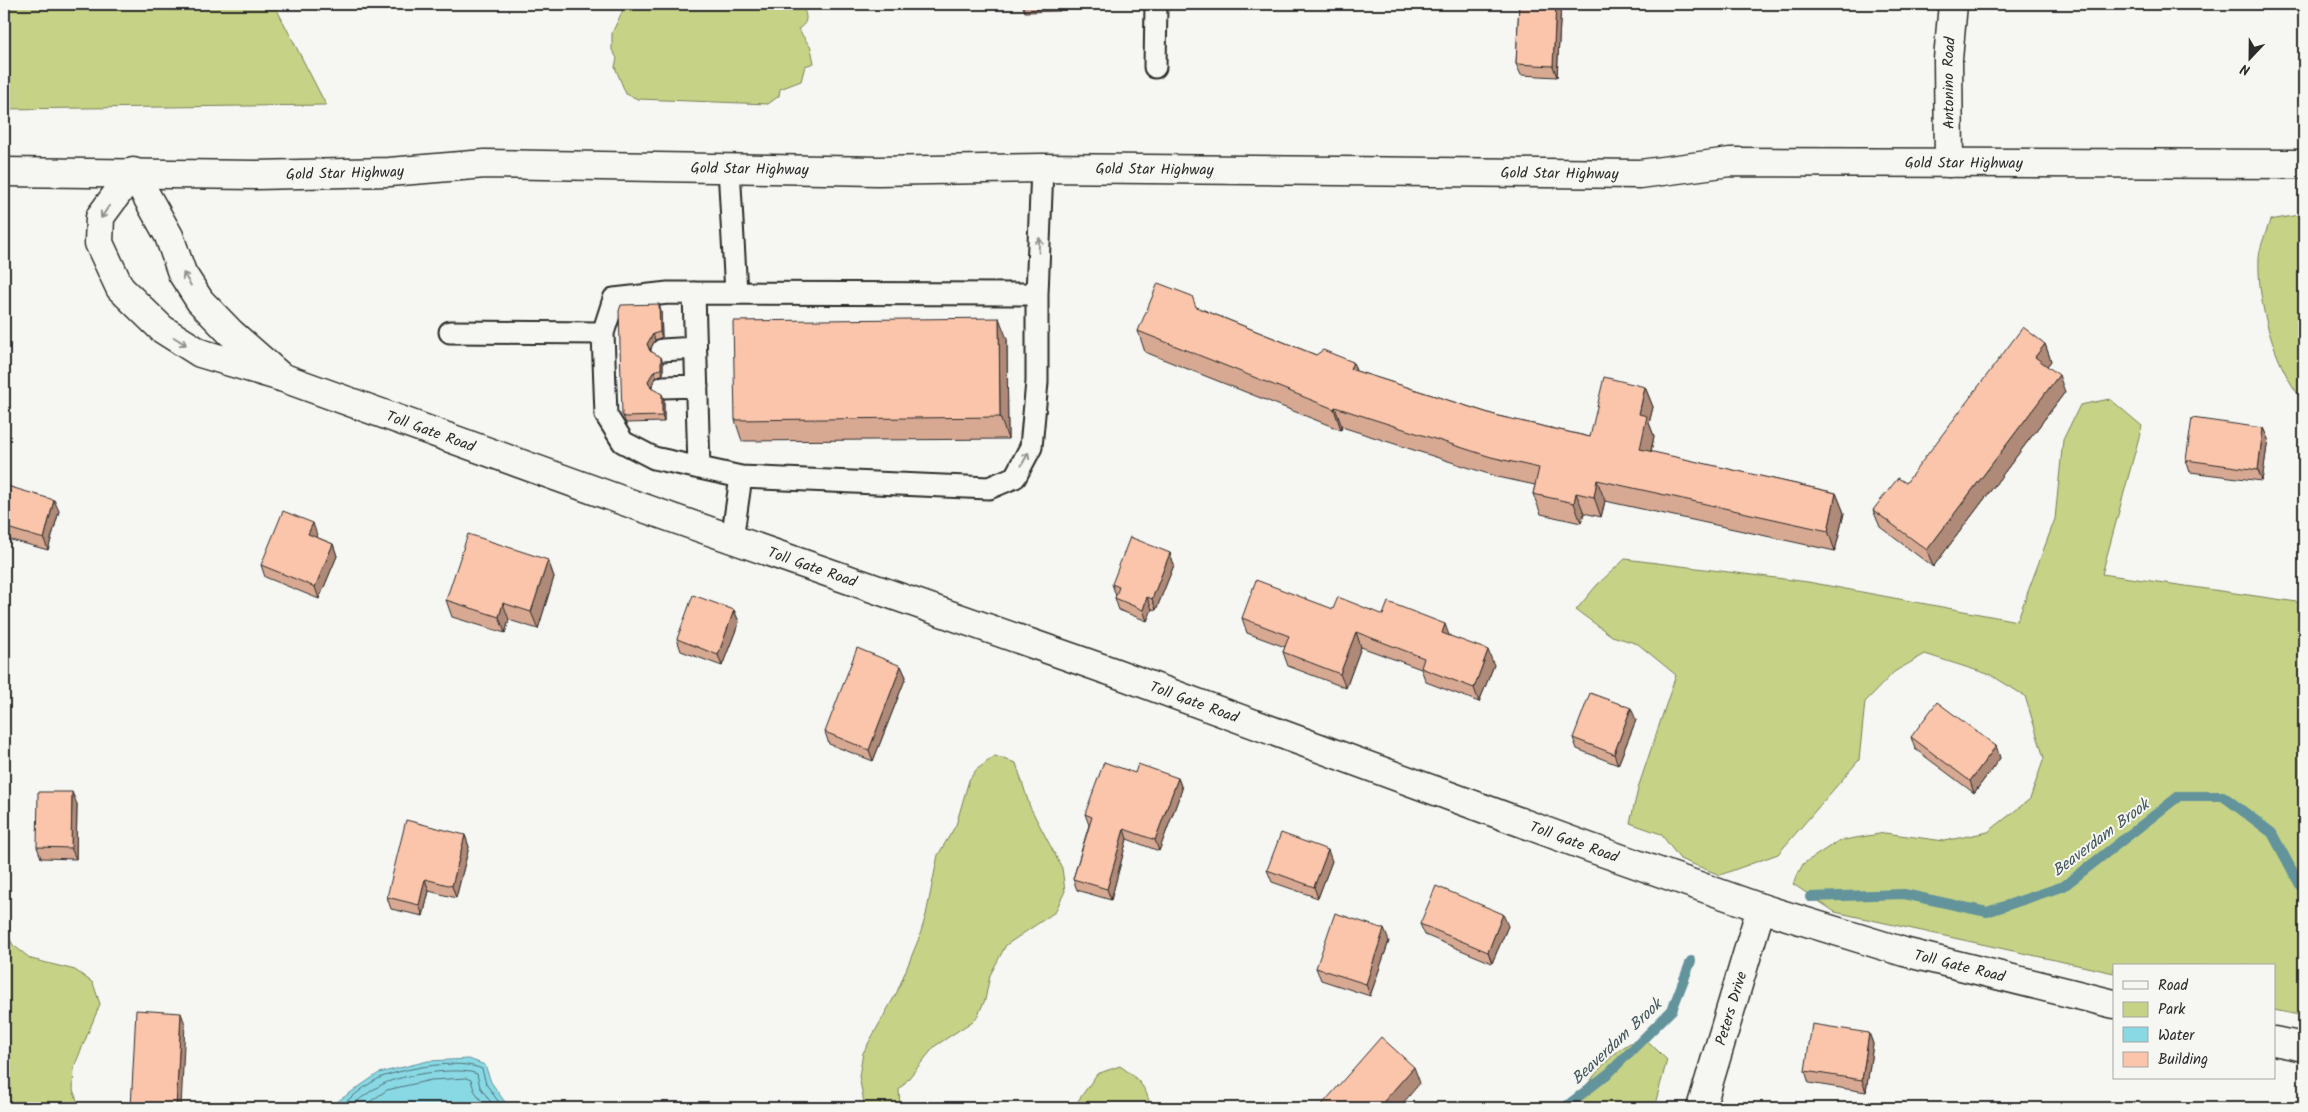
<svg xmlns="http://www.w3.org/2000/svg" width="2308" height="1112" font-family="Kalam,sans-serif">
<rect width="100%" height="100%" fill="#f6f6f2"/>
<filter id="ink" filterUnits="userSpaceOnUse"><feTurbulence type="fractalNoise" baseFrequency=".02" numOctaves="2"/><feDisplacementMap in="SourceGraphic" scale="10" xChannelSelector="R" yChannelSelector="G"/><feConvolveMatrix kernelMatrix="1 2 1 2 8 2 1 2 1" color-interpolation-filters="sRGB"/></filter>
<g filter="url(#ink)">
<path fill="#c6d386" stroke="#787f58" d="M 4,4 L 274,4 L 326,105 L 4,109 Z
M 624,4 L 802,4 C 806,15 810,22 798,29 L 811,48 L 814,63 L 805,66 L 801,81 L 780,89 L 779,96 L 768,104 L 638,99 L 626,94 L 615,67 L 617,58 L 612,50 L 612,33 L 622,12 Z
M 2304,214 L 2304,402 C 2274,366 2257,303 2259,257 C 2260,245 2267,231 2270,220 Z
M 2110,399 L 2142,426 L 2102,574 L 2304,603 L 2304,1016 L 2274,1010 L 2274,966 L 2114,966 L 2114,973 L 1835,912 L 1793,884 L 1803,864 L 1838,841 L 1885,833 L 1944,841 L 1988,832 L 2030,799 L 2044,758 L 2025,696 L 1991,675 L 1925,654 L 1894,672 L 1865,702 L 1859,760 L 1778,854 L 1720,875 L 1680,859 L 1661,834 L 1630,823 L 1639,785 L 1676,675 L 1638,644 L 1612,636 L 1576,610 L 1597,585 L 1625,559 L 1808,582 L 2017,621 L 2055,519 L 2063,440 L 2080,405 Z
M 995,756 L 1016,763 L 1030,807 L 1062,868 L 1065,891 L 1055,912 L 1006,945 L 990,975 L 985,1000 L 976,1019 L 935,1046 L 899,1090 L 900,1108 L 865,1108 L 859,1076 L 863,1053 L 897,992 L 919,938 L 926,915 L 938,855 L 956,825 L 969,780 L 976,770 Z
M 4,928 L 13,945 L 31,959 L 75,970 L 93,983 L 100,1004 L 74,1067 L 73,1090 L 80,1108 L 4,1108 Z
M 1638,1040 L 1650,1043 L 1667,1060 L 1654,1108 L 1569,1108 C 1587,1086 1611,1048 1638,1040 Z
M 1120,1066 C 1136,1077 1148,1087 1150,1108 L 1073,1108 L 1097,1074 Z"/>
<path fill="#89d9e5" stroke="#63939b" d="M 469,1059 L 485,1065 L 491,1082 L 509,1108 L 328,1108 L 379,1073 L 428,1061 Z"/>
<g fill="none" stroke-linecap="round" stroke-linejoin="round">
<path stroke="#517175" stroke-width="1" d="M 337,1108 C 351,1099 367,1083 382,1077 C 407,1068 458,1058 482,1069 L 486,1084 L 503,1108
M 348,1108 C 359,1100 371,1090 383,1084 C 400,1075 460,1066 477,1074 L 480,1087 L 495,1108
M 361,1108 L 387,1090 L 431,1080 L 466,1078 L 471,1080 L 474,1090 L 486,1108"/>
<path stroke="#63939b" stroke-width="10" d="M 1810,897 L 1904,894 L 1987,912 L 2064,886 L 2179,796 L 2223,796 L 2272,833 L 2301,887 L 2304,888
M 1564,1108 L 1609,1073 L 1672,1010 L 1691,961"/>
<g stroke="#2b2b2b" stroke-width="25">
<path id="lane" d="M 1155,67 L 1156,4
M 729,168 L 736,293
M 694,293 L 699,468
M 450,332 L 603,333
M 662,350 L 695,348
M 663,387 L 697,386
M 741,477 L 989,488 L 1015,477 L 1031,447 L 1037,382 L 1037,294 L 1042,168
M 732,540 L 741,477 L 654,458 L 623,442 L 606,415 L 603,333 L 614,299 L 668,293 L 1037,294"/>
</g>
<g stroke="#2b2b2b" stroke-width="31">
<g id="street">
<path id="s1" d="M 1949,163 L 1948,59 L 1953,4"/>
<path id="s2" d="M 281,377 L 231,333 L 200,301 L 182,273 L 169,236 L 133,172 L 100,217 L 99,243 L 120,288 L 162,329 L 200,353 L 281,377 L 635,505 L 1113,672 L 1588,847 L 1761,908 L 1904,952 L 2114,1004"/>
<path d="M 2274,1041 L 2304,1047"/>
<path id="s3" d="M 1701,1108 L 1761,908"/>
</g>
</g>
<g stroke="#2b2b2b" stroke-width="31">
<g id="secondary">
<path id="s4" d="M 4,172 L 256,175 L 389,172 L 485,164 L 878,171 L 1042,168 L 1640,174 L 1730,162 L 2304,164"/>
</g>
</g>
<use href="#lane" stroke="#f6f6f2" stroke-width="21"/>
<use href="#street" stroke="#f6f6f2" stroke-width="28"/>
<use href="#secondary" stroke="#f6f6f2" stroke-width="28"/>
</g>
<path fill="#d7a993" stroke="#2b2b2b" d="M 1022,4 L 1059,4 L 1060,11 L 1025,12 Z
M 1519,4 L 1561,4 L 1557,77 L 1521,75 L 1516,64 Z
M 1196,307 L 1356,371 L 1498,416 L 1590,437 L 1645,387 L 1653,407 L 1649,423 L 1654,436 L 1651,452 L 1836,493 L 1844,513 L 1835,551 L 1605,501 L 1601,517 L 1584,513 L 1581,523 L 1541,514 L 1533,494 L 1535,485 L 1498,477 L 1342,427 L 1341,430 L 1145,352 L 1138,331 Z
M 661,310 L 662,337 L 655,340 L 650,350 L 663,362 L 663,374 L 656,377 L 651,387 L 651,388 L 664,399 L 664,422 L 626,423 L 622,414 Z
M 1007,339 L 1008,439 L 742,441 L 735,420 Z
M 2045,344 L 2051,361 L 2047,366 L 2065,392 L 1933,567 L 1880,527 L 1873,510 L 1906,483 Z
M 2263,428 L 2268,439 L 2262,481 L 2190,472 L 2186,460 Z
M 4,485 L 59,511 L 48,550 L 4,538 Z
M 317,535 L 316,537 L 333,544 L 337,556 L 319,599 L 265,577 L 261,565 Z
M 1170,553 L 1174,565 L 1156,610 L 1152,609 L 1147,621 L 1119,610 L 1115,598 L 1116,596 L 1112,584 Z
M 548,560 L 554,577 L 538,629 L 509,620 L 505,633 L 452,617 L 446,600 Z
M 1333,609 L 1383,615 L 1449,635 L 1494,665 L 1479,702 L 1426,682 L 1421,669 L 1361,647 L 1346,688 L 1288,666 L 1283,652 L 1285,647 L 1247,633 L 1242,618 Z
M 734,610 L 739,622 L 722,666 L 681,651 L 677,639 Z
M 901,666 L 906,677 L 873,761 L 829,744 L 825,732 Z
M 1636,720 L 1618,765 L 1577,749 L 1573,738 Z
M 1911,737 L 1996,746 L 2000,758 L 1974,793 L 1915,749 Z
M 1135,773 L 1178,778 L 1182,789 L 1159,851 L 1127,839 L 1111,900 L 1077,890 L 1073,879 L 1089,825 L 1085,814 Z
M 77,804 L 76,859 L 41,858 L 37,847 Z
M 465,835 L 469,847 L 456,898 L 429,891 L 423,916 L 391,909 L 387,897 Z
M 1332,861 L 1318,898 L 1272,882 L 1267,870 Z
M 1420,924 L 1508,926 L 1492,963 L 1425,935 Z
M 1389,941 L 1370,996 L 1321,980 L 1316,968 Z
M 1869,1033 L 1873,1044 L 1866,1092 L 1809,1083 L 1805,1071 Z"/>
<path fill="#af8a78" stroke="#2b2b2b" d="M 1556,4 L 1561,4 L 1557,77 L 1553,66 Z
M 659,304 L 661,310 L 662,337 L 660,332 Z
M 999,318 L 1007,339 L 1008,439 L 1000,417 Z
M 653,334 L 655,340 L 650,350 L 647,344 Z
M 2045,344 L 2051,361 L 2041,374 L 2035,357 Z
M 661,357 L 663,362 L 663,374 L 661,369 Z
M 1353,362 L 1360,382 L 1350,369 Z
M 654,371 L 656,377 L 651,387 L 648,381 Z
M 2059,375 L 2065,392 L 1933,567 L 1927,550 Z
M 1645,387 L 1653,407 L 1649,423 L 1654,436 L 1647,469 L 1640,449 L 1639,414 Z
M 662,394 L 664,399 L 664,422 L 662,416 Z
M 1335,407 L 1342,427 L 1341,430 L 1334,409 Z
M 2263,428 L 2268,439 L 2262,481 L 2258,470 Z
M 1597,480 L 1605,501 L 1601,517 L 1594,497 Z
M 1576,493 L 1584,513 L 1581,523 L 1574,503 Z
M 1836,493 L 1844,513 L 1835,551 L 1828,531 Z
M 54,500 L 59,511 L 48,550 L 44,539 Z
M 313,523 L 317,535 L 312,546 L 308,534 Z
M 333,544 L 337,556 L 319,599 L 315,587 Z
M 1170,553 L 1174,565 L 1156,610 L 1152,599 Z
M 548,560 L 554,577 L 538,629 L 531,612 Z
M 1147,597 L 1152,609 L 1147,621 L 1143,610 Z
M 503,603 L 509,620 L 505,633 L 499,617 Z
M 734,610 L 739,622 L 722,666 L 718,655 Z
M 1445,624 L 1450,638 L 1442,633 Z
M 1356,632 L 1361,647 L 1346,688 L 1340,674 Z
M 1488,650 L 1494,665 L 1479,702 L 1474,688 Z
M 901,666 L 906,677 L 873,761 L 869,750 Z
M 1631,708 L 1636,720 L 1618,765 L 1614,754 Z
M 1996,746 L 2000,758 L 1974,793 L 1970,781 Z
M 1178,778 L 1182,789 L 1159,851 L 1155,840 Z
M 72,792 L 77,804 L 76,859 L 71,848 Z
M 1124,829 L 1127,839 L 1111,900 L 1107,889 Z
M 465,835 L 469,847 L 456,898 L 452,886 Z
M 1328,850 L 1332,861 L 1318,898 L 1314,887 Z
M 425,879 L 429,891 L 423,916 L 419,905 Z
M 1503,914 L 1508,926 L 1492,963 L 1488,952 Z
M 1384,929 L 1389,941 L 1370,996 L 1366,984 Z
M 181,1013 L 185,1024 L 181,1108 L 176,1108 Z
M 1869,1033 L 1873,1044 L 1866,1092 L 1862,1080 Z
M 1414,1067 L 1420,1083 L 1399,1108 L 1378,1108 Z"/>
<path fill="#fac5ab" stroke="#2b2b2b" d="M 1519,4 L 1556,4 L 1553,66 L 1516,64 Z
M 1158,283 L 1192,296 L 1196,307 L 1316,355 L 1323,350 L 1353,362 L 1350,369 L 1498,416 L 1590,437 L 1604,377 L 1645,387 L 1639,414 L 1647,416 L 1640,449 L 1836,493 L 1828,531 L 1597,480 L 1594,497 L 1576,493 L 1574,503 L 1533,494 L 1539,468 L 1491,457 L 1335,407 L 1334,409 L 1138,331 Z
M 659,304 L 660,332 L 653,334 L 647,344 L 650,351 L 661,357 L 661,369 L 654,371 L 648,381 L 651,388 L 662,394 L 662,416 L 624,417 L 622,414 L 619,311 L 621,305 Z
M 999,318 L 1000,417 L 735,420 L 733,321 Z
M 2023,327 L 2045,344 L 2035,357 L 2059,375 L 1927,550 L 1873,510 L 1898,478 L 1906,483 Z
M 2192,418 L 2263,428 L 2258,470 L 2186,460 Z
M 4,485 L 54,500 L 44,539 L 4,527 Z
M 283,511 L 313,523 L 308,534 L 333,544 L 315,587 L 261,565 Z
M 468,534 L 548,560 L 531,612 L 503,603 L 499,617 L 446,600 Z
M 1130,537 L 1170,553 L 1152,599 L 1147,597 L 1143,610 L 1115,598 L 1119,587 L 1112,584 Z
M 1256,580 L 1333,609 L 1338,597 L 1383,615 L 1388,602 L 1445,624 L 1442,633 L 1488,650 L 1474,688 L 1421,668 L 1424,658 L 1356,632 L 1340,674 L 1283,652 L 1289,636 L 1242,618 Z
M 693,595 L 734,610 L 718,655 L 677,639 Z
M 857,648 L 901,666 L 869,750 L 825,732 Z
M 1590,693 L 1631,708 L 1614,754 L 1573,738 Z
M 1937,702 L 1996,746 L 1970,781 L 1911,737 Z
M 1104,762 L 1135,773 L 1138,764 L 1178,778 L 1155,840 L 1124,829 L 1107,889 L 1073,879 L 1092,817 L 1085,814 Z
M 38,792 L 72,792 L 71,848 L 37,847 Z
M 406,820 L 465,835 L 452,886 L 425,879 L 419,905 L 387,897 Z
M 1281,833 L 1328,850 L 1314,887 L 1267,870 Z
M 1436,886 L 1503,914 L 1488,952 L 1420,924 Z
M 1335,913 L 1384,929 L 1366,984 L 1316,968 Z
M 136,1010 L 181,1013 L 176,1108 L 131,1108 Z
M 1812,1024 L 1869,1033 L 1862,1080 L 1805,1071 Z
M 1381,1037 L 1414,1067 L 1378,1108 L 1319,1108 Z
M 1867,1106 L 1873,1108 L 1866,1108 Z"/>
<defs><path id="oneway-shaft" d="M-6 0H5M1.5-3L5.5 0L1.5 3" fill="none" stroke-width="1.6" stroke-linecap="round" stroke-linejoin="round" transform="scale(1.25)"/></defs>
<g stroke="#90908e">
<use href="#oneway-shaft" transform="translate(105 212) rotate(124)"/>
<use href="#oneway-shaft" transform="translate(1039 245) rotate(-87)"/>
<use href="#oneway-shaft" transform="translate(187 279) rotate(-121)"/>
<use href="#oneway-shaft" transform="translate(180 341) rotate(32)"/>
<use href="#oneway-shaft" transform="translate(1025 459) rotate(-62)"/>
</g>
</g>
<g text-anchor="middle" stroke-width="4" stroke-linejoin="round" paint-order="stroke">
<g font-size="15" fill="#2b2b2b" stroke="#f6f6f2">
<text dy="5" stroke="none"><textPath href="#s1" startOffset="80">Antonino Road</textPath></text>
<text dy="5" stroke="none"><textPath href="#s4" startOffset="1961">Gold Star Highway</textPath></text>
<text dy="5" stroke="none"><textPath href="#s4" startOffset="746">Gold Star Highway</textPath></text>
<text dy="5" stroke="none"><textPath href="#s4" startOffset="1151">Gold Star Highway</textPath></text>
<text dy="5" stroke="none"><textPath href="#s4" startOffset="341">Gold Star Highway</textPath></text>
<text dy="5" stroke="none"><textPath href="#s4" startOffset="1556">Gold Star Highway</textPath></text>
<text dy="5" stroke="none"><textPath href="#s2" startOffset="736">Toll Gate Road</textPath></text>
<text dy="5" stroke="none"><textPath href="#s2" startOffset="1141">Toll Gate Road</textPath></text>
<text dy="5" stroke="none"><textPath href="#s2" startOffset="1546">Toll Gate Road</textPath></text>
<text dy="5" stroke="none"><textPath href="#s2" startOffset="1951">Toll Gate Road</textPath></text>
<text dy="5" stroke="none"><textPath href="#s2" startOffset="2356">Toll Gate Road</textPath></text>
<text dy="5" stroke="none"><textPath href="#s3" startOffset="104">Peters Drive</textPath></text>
</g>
<g font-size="16" font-style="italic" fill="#42565a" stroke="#f6f6f2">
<text transform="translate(2100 837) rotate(-37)" y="6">Beaverdam Brook</text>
<text transform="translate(1616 1041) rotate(-43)" y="6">Beaverdam Brook</text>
</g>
</g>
<rect width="2308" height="1112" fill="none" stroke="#f6f6f2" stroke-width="20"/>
<rect x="10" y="10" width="2288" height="1092" fill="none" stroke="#2b2b2b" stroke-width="2" filter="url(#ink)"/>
<rect x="2113" y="964" width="162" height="115" fill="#f6f6f2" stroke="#a5a5a2"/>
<rect x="2123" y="981" width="25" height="8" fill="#f6f6f2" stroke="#a5a5a2"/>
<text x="2158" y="990" font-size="15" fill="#2b2b2b">Road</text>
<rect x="2123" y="1002" width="25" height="15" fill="#c6d386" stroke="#a5a5a2"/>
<text x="2158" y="1014" font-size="15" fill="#2b2b2b">Park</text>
<rect x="2123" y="1027" width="25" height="15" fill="#89d9e5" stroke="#a5a5a2"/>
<text x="2158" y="1040" font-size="15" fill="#2b2b2b">Water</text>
<rect x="2123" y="1052" width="25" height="15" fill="#fac5ab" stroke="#a5a5a2"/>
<text x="2158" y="1064" font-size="15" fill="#2b2b2b">Building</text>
<g transform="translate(2250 58) rotate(202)" stroke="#f6f6f2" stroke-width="4" paint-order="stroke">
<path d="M0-4L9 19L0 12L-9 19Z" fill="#2b2b2b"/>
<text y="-8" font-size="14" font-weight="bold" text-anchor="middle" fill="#2b2b2b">N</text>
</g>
</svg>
